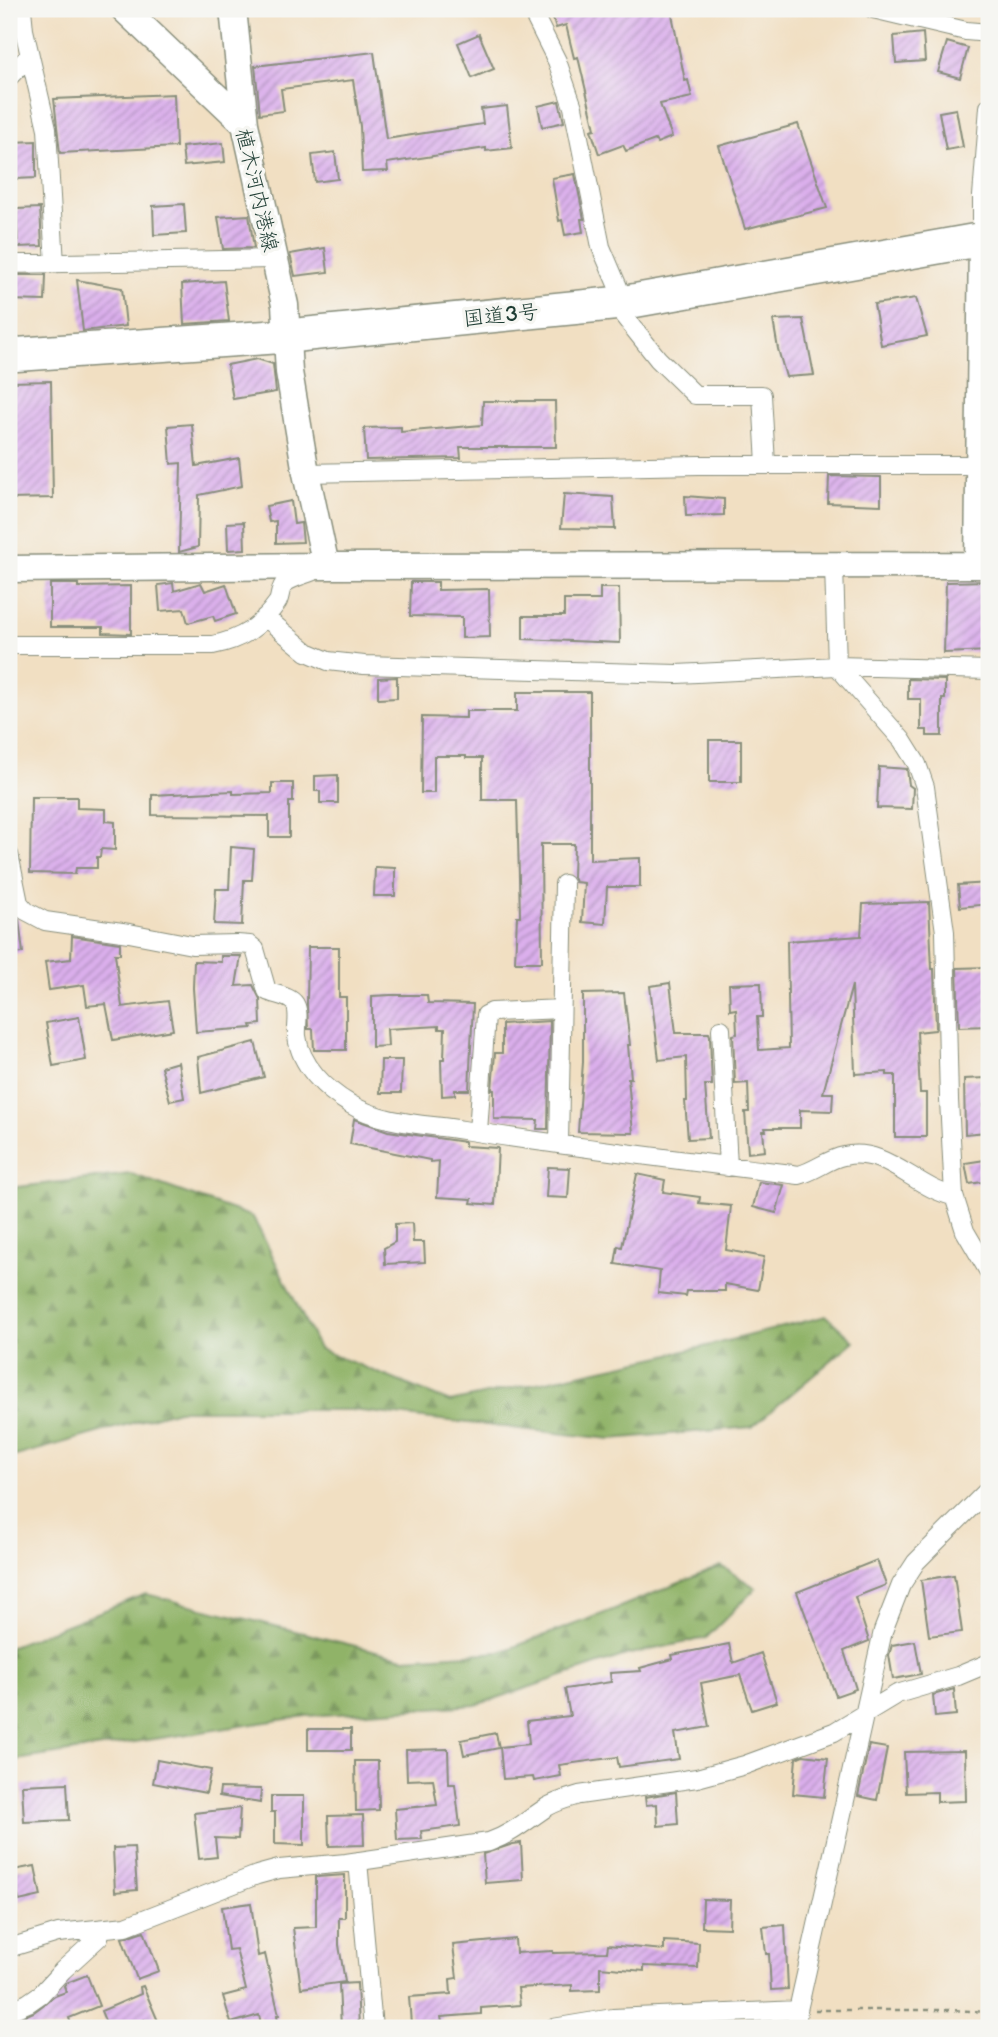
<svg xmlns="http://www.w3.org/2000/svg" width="998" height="2037" font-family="'Balsamiq Sans','Klee One',sans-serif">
<defs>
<pattern id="forest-firs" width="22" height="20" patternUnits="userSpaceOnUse" patternTransform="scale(1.75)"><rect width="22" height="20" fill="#90b368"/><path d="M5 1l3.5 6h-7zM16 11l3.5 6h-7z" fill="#759356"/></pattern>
<pattern id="building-hatch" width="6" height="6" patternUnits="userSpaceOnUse" patternTransform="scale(1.75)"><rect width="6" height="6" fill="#dbafec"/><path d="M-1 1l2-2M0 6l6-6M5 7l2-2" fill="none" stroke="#b190c0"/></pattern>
</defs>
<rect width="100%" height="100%" fill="#f6f6f2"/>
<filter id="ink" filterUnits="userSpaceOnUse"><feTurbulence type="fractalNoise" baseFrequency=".0143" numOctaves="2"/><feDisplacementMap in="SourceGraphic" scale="14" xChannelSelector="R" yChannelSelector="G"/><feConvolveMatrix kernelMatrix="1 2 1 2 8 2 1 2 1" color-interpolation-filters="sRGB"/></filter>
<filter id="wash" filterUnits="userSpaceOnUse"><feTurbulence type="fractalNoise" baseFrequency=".00686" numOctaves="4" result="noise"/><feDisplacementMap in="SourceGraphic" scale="28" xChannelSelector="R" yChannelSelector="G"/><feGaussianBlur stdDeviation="1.57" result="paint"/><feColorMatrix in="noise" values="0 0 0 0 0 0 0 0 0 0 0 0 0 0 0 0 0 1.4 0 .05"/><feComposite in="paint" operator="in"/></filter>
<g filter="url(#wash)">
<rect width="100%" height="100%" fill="#f1dfc2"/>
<path fill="url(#forest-firs)" stroke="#58784e" stroke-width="2" d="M 131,1174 L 253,1217 L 319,1349 L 450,1402 L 703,1347 L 826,1316 L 854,1341 L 752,1427 L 611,1439 L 351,1410 L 178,1410 L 9,1458 L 9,1188 Z
M 721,1566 L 756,1588 L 706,1638 L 626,1655 L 476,1705 L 306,1716 L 9,1761 L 9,1647 L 146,1594 L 404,1658 L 500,1652 L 605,1613 Z"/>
<g id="blocks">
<path fill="url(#building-hatch)" d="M 550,9 L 671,9 L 685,81 L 688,80 L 692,97 L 660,104 L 672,137 L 657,143 L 655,140 L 626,151 L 623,145 L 599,154 L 591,130 L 595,129 L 578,57 L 574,58 L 566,25 L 556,28 Z
M 923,33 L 925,61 L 896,63 L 894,36 Z
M 479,34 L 494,69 L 472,78 L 458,43 Z
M 947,42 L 968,48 L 960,78 L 938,72 Z
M 374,52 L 386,139 L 483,124 L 481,109 L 507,106 L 512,148 L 486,151 L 486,148 L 387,163 L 388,171 L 362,172 L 360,126 L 353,80 L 281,89 L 284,111 L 260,114 L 255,66 Z
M 174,94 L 176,147 L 60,153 L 54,99 Z
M 559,101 L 564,122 L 542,127 L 538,106 Z
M 956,109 L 963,147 L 946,150 L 939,112 Z
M 798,124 L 827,208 L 745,229 L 719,146 Z
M 36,141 L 36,178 L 15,179 L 13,142 Z
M 223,143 L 225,162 L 184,166 L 182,147 Z
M 335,152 L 338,179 L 315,182 L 312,155 Z
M 575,174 L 584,219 L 581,219 L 583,232 L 565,235 L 562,220 L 559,221 L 552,178 Z
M 184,204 L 186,233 L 154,235 L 153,206 Z
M 40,208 L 42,246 L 18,247 L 16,209 Z
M 249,215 L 254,248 L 223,249 L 218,217 Z
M 325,248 L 328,272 L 295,276 L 290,254 Z
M 9,275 L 46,275 L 45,301 L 9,300 Z
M 77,280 L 122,288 L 126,326 L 83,331 Z
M 224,281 L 229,321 L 184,324 L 182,284 Z
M 916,298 L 927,336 L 881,345 L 874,304 Z
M 803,319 L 814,375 L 786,377 L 778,349 L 773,320 Z
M 257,359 L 273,364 L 276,392 L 233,399 L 227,365 Z
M 51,381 L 53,498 L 9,499 L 9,382 Z
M 483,401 L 555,401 L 556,447 L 460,447 L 461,458 L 366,460 L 364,428 L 401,427 L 401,432 L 482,425 Z
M 192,424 L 196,466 L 239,458 L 242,486 L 199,495 L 198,547 L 179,552 L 181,463 L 171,464 L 168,426 Z
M 829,476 L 881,477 L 881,505 L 828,503 Z
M 564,494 L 613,497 L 615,529 L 561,528 Z
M 685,496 L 724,499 L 724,515 L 686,516 Z
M 291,501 L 294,524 L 301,523 L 303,542 L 276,543 L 276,521 L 269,522 L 266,506 Z
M 244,522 L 245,549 L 228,550 L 227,523 Z
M 989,581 L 989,651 L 944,653 L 946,582 Z
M 411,582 L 438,582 L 438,590 L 489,589 L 490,637 L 462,638 L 462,617 L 410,616 Z
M 173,583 L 174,591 L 201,583 L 205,591 L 226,584 L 236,614 L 215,621 L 213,616 L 188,623 L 184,609 L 160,611 L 158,585 Z
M 50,584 L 78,584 L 78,587 L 131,586 L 131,634 L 103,633 L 103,627 L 50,627 Z
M 600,588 L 619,588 L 620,643 L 523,639 L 523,616 L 564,616 L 564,600 L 600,600 Z
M 397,677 L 397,698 L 378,699 L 378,678 Z
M 908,679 L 945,680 L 945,699 L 942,699 L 942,736 L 927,736 L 927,730 L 921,730 L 921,699 L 908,699 Z
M 517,692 L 590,692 L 590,860 L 640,858 L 640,887 L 607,887 L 605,924 L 582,922 L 584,883 L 575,882 L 573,877 L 574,844 L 541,844 L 542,962 L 515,962 L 517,916 L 520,916 L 517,800 L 482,800 L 482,758 L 466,758 L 466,756 L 434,756 L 434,793 L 421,793 L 422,717 L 466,718 L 466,711 L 517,711 Z
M 709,740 L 741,740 L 741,782 L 709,782 Z
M 879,767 L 907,769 L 909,785 L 913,788 L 912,809 L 877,808 Z
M 338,775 L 338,803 L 320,803 L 320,791 L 315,791 L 315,776 Z
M 272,783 L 293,783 L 293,802 L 289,802 L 289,837 L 269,837 L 269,816 L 152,815 L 152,795 L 233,791 L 233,794 L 272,793 Z
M 31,797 L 77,797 L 77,808 L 106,809 L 106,821 L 115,822 L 115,850 L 101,849 L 100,857 L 97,857 L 97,868 L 76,868 L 75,874 L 30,873 Z
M 231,847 L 254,849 L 252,880 L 244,880 L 242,925 L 214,924 L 216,889 L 229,889 Z
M 375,867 L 395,868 L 395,896 L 374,896 Z
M 989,883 L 989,904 L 960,907 L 958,885 Z
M 929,902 L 932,969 L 934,969 L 936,1028 L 935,1030 L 917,1032 L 920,1093 L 926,1093 L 926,1137 L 895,1137 L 895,1075 L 887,1075 L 887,1072 L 855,1074 L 852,985 L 823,1093 L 833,1093 L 832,1111 L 800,1110 L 800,1128 L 765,1128 L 766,1131 L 763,1131 L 765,1151 L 748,1153 L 745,1112 L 749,1112 L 748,1083 L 735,1084 L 733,1035 L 737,1034 L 736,1009 L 730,1010 L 729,984 L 761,983 L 762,1017 L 757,1017 L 759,1050 L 789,1048 L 787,941 L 861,936 L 863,904 Z
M 9,911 L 19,920 L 23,953 L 9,954 Z
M 72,936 L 120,943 L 120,954 L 115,954 L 122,1007 L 168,1001 L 173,1030 L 113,1040 L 106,1004 L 87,1006 L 84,985 L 49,990 L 45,962 L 71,959 Z
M 308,947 L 339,947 L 339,997 L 346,997 L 346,1050 L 314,1050 L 313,1029 L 308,1029 L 307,1003 Z
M 221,956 L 241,956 L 236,986 L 253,985 L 260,999 L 261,1024 L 251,1025 L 252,1028 L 196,1032 L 193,988 L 194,961 L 221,962 Z
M 989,967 L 989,1026 L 959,1027 L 957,968 Z
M 670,983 L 676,1033 L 709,1033 L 710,1036 L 712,1085 L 705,1085 L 709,1138 L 688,1139 L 685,1101 L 687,1101 L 686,1057 L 659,1060 L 650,986 Z
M 624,993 L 630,1045 L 628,1045 L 631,1078 L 628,1078 L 633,1133 L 578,1132 L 583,1062 L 583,994 Z
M 391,995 L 427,995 L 428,1003 L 473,1004 L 469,1090 L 455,1090 L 455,1095 L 442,1096 L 441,1059 L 444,1059 L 445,1029 L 439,1029 L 439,1026 L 387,1029 L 388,1046 L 372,1047 L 372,996 Z
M 79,1017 L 86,1060 L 53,1066 L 46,1023 Z
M 550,1021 L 548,1129 L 537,1129 L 538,1120 L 494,1119 L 494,1090 L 492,1090 L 495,1053 L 502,1053 L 502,1024 Z
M 255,1042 L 264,1077 L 201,1093 L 198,1057 Z
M 381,1060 L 402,1060 L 401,1093 L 380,1093 Z
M 178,1062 L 184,1098 L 170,1101 L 161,1067 Z
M 986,1078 L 988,1105 L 984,1105 L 987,1132 L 965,1134 L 964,1079 Z
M 354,1119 L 388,1131 L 465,1142 L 465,1146 L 498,1148 L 495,1205 L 471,1203 L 472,1199 L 437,1197 L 439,1161 L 430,1162 L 430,1160 L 350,1144 Z
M 985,1160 L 989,1181 L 969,1184 L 965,1163 Z
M 548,1167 L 570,1168 L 568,1198 L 546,1197 Z
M 637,1174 L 665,1180 L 663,1192 L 700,1197 L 699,1203 L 731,1206 L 726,1250 L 764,1257 L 758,1290 L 725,1284 L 725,1291 L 687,1291 L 686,1296 L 658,1293 L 660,1271 L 615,1264 L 618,1246 L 622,1247 Z
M 759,1182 L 784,1185 L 776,1213 L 753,1207 Z
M 412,1223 L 413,1242 L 424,1242 L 425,1262 L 385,1264 L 384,1248 L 395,1242 L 395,1224 Z
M 877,1560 L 886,1585 L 855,1597 L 869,1641 L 844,1651 L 856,1689 L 836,1696 L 797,1592 Z
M 954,1575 L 962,1632 L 929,1636 L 921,1580 Z
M 915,1641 L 921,1674 L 893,1679 L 889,1655 L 892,1645 Z
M 729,1644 L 733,1663 L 761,1653 L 777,1702 L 752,1710 L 740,1675 L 701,1683 L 709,1727 L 675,1733 L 679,1759 L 619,1767 L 617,1757 L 559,1765 L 561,1776 L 534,1781 L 533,1777 L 503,1779 L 500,1747 L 529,1744 L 527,1721 L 570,1716 L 565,1689 L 611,1682 L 610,1673 L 641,1671 L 640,1668 L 673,1659 L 672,1655 Z
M 954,1689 L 956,1715 L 935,1717 L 933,1695 Z
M 308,1729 L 351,1729 L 351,1750 L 308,1750 Z
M 496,1733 L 499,1748 L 464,1755 L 461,1740 Z
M 869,1745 L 887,1748 L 877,1800 L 858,1796 Z
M 448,1749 L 449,1784 L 455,1784 L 460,1826 L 421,1831 L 422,1839 L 397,1840 L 395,1809 L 437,1805 L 433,1779 L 407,1780 L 406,1750 Z
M 965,1751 L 966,1801 L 937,1802 L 937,1792 L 906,1793 L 904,1752 Z
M 803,1755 L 828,1758 L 824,1797 L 793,1794 L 796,1758 Z
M 157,1760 L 211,1770 L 206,1793 L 153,1783 Z
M 355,1761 L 378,1761 L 379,1810 L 356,1811 Z
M 67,1783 L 69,1820 L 24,1822 L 22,1785 Z
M 220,1788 L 261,1789 L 260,1803 L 219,1796 Z
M 676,1792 L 678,1824 L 658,1826 L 657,1804 L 646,1805 L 645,1797 Z
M 271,1796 L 304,1796 L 304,1845 L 275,1844 L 275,1812 L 271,1812 Z
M 240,1808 L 238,1839 L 215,1838 L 217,1857 L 199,1859 L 194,1813 Z
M 363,1815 L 364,1845 L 329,1846 L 328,1816 Z
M 521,1843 L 523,1880 L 485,1883 L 483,1854 L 513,1844 Z
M 134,1847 L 137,1890 L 115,1892 L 113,1848 Z
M 35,1866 L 41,1896 L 19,1901 L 13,1870 Z
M 345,1875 L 345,1918 L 339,1918 L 339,1945 L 345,1982 L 301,1988 L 293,1928 L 316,1927 L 316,1877 Z
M 703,1899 L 730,1900 L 729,1928 L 702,1927 Z
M 251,1903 L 258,1956 L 265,1954 L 279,2015 L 277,2015 L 279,2028 L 262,2028 L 259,2015 L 231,2023 L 223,1996 L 246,1990 L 236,1949 L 228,1950 L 222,1907 Z
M 785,1925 L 788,1989 L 771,1990 L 769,1954 L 766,1954 L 763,1927 Z
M 144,1931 L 159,1971 L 137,1979 L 122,1938 Z
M 515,1939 L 516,1953 L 553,1951 L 553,1953 L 607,1952 L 608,1945 L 664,1950 L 664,1941 L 699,1943 L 698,1968 L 644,1966 L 644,1971 L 600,1967 L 600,1990 L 572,1991 L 572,1985 L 518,1988 L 520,2005 L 481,2008 L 481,2014 L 441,2017 L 442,2022 L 411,2024 L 409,1997 L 451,1994 L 450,1979 L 457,1978 L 453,1945 Z
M 87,1975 L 99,2006 L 69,2018 L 71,2024 L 60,2028 L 13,2028 L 11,2022 L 34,2012 L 55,1996 L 66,1992 L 64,1986 L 66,1983 Z
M 357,1983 L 359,2028 L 341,2028 L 339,1984 Z
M 143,1986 L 161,2028 L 145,2028 L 144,2020 L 126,2028 L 108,2028 L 101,2011 L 141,1994 L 140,1987 Z"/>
</g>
</g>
<g filter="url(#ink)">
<use href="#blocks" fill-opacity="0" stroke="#888e7b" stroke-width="2"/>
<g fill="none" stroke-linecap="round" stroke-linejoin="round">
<g stroke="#888e7b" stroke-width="20">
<path id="street" d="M 22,9 L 24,30 L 47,129 L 55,264
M 531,9 L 557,61 L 573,107 L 601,247 L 621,294 L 624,316 L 658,359 L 695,395 L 762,395 L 766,464
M 873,9 L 966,31 L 989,33
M 9,77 L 30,55
M 982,239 L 982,196 L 989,107
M 9,264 L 273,259
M 306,473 L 699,465 L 989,465
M 834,566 L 837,666 L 902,740 L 917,764 L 925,787 L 945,932 L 949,1100 L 954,1196 L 965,1231 L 989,1272
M 265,617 L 307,652 L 328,661 L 364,665 L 677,674 L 837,666 L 989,670
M 9,645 L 213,645 C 242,639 259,628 277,603 C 281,598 279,588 285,583 C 293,577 307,574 316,570
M 9,854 L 19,903 L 26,911 L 45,921 L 129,933 L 192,945 L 237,944 L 250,945 L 255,949 L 267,991 C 275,995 290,996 295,1004 C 300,1013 296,1026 297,1036 C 300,1065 326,1090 350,1104 C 382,1124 427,1124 463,1130 C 575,1148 687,1161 799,1175 C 815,1171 828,1159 844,1156 C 886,1146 916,1189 954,1196
M 721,1029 L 728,1167
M 478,1132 L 486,1015 L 492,1012 L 561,1009
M 559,1144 L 564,884
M 358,1861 L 373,2028
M 9,1948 L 58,1933 L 126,1926 L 257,1875 L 279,1869 L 346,1863 L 489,1842 C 512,1834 527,1820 547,1807 C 557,1801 569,1798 579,1795 L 697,1778 L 745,1765 L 834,1732 L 897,1694 L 958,1676 L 989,1663
M 9,2011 L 28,2003 L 41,1994 L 63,1970 L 99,1937 L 101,1929
M 553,2028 L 613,2018 L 798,2010
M 796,2028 L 798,2010 L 883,1631 L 901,1585 L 916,1562 L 989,1489"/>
</g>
<g stroke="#888e7b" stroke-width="29">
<path id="secondary" d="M 124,9 L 245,124
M 233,9 L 245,124 L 285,305 L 289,372 L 306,473 L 326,566
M 978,565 L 982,239
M 9,569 L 326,566 L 989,565"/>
</g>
<g stroke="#888e7b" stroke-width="36">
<path id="highway" d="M 9,355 L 288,336 L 621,303 L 989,238"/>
</g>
<path stroke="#888e7b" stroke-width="2.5" stroke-dasharray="5 5" stroke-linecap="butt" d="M 815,2010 L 948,2010 L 989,2012"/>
<use href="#street" stroke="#fff" stroke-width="18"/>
<use href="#secondary" stroke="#fff" stroke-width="26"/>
<use href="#highway" stroke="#fff" stroke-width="33"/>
</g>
</g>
<g text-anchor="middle" stroke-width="7" stroke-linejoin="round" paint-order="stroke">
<g font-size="21" fill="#1f3d34" stroke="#f6f6f2">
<text transform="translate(257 190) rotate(77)" y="7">植木河内港線</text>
<text transform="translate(501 315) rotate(-6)" y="7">国道3号</text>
</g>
</g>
<rect width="998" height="2037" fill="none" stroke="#f6f6f2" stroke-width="35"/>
</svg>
